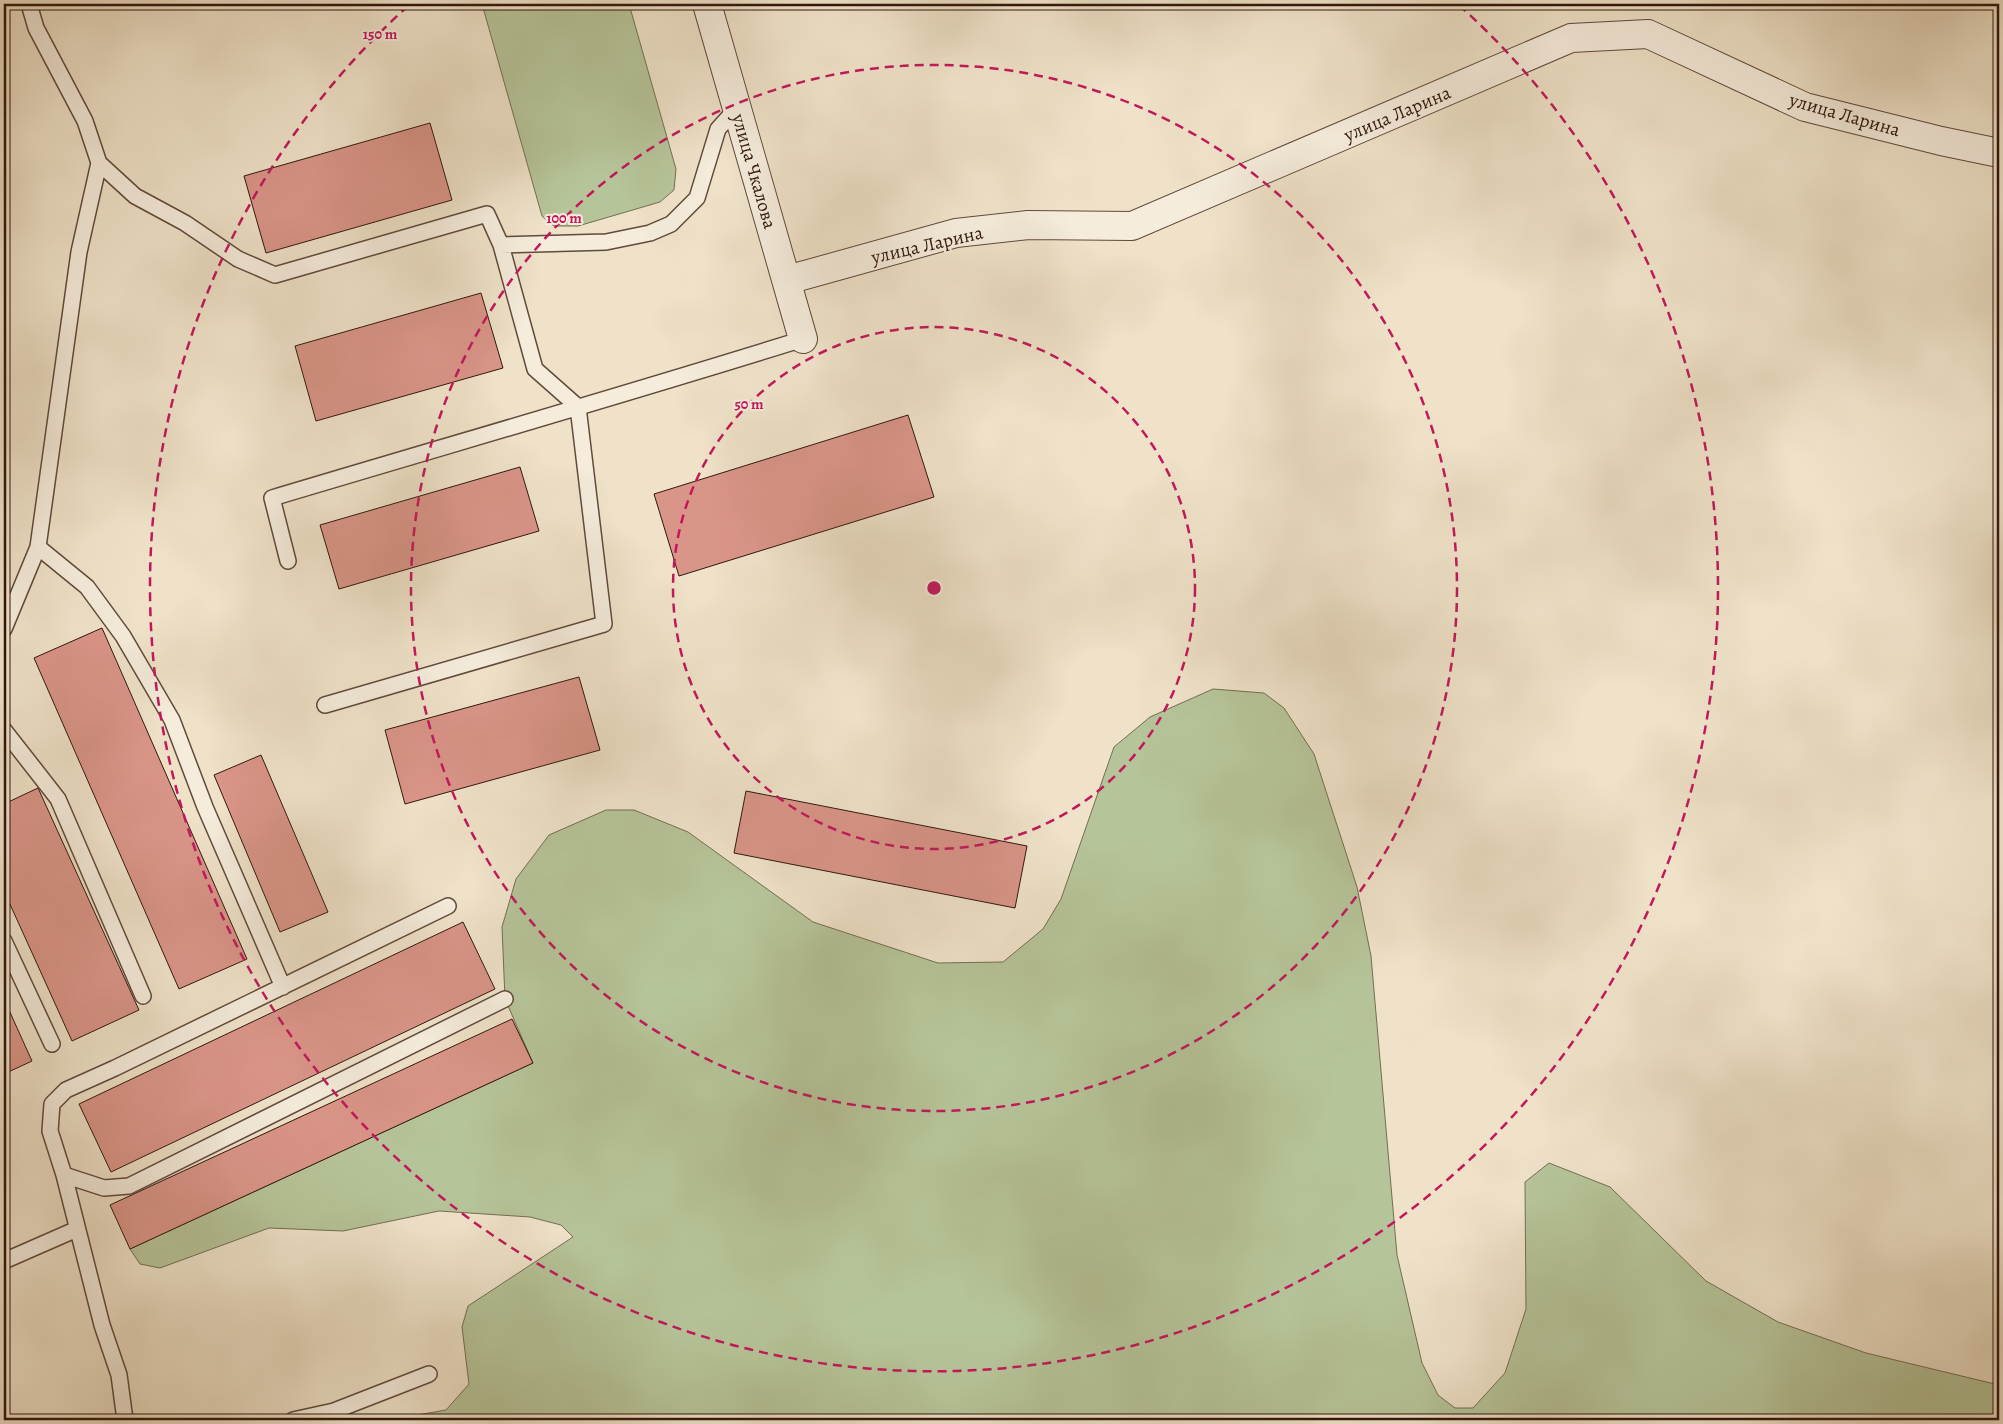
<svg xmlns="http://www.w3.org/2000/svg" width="2003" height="1424" font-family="Alegreya,serif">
<rect width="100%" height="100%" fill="#efe2c9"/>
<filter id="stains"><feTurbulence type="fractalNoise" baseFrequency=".004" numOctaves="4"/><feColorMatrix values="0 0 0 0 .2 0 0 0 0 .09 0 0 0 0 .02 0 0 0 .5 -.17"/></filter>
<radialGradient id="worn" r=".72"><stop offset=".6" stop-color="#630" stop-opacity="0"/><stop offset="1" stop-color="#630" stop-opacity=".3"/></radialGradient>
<path fill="#b6c499" stroke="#736e52" d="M 482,4 L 629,4 L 676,169 L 674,190 L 660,202 L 578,226 L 554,226 L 542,216 Z
M 1213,689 L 1264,693 L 1284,708 L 1314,754 L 1357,887 L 1371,956 L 1397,1255 L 1422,1363 L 1438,1395 L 1455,1408 L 1473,1408 L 1505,1373 L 1526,1309 L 1525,1182 L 1549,1163 L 1610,1187 L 1706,1281 L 1778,1322 L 1866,1353 L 1999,1385 L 1999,1420 L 389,1420 L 446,1410 L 469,1384 L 462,1327 L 468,1306 L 573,1237 L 561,1225 L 530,1217 L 439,1211 L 343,1231 L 269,1228 L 160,1268 L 140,1264 L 130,1249 L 533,1063 L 505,999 L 502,927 L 516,879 L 549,835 L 606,810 L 634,810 L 688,832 L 813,922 L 938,963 L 1003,962 L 1043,929 L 1061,899 L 1114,747 L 1150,717 Z"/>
<path fill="#da9589" stroke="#30170c" d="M 430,123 L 452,200 L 266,253 L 244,176 Z
M 481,293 L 503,368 L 316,421 L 295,346 Z
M 908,415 L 934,497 L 679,576 L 654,494 Z
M 520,467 L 539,531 L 339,589 L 320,525 Z
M 102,628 L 247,959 L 179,989 L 34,658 Z
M 579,677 L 600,750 L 405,804 L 385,730 Z
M 261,755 L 328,912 L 280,932 L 214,775 Z
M 38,788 L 139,1010 L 72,1041 L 4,891 L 4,804 Z
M 746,791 L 1027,846 L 1015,908 L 734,853 Z
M 463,922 L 495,989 L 111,1172 L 79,1104 Z
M 4,999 L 32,1061 L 4,1074 Z
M 512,1019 L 533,1063 L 130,1249 L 110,1205 Z"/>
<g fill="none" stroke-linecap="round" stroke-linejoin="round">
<g stroke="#604a3b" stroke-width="18">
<path id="lane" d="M 29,4 L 36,28 L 85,121 L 99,163 L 135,196 L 185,223 L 238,259 L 275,275 L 487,214 L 501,245
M 38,547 L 87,587 L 123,636 L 172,720 L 205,807 L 283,987
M 288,561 L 272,498 C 449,445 627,394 803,339
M 4,629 L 38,547 L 79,252 L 99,163
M 325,705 L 604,624 L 578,407 L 535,369 L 501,245 L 606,242 L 650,233 L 671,224 L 697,198 L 718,129 L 737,108
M 4,730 L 58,799 L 143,996
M 4,941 L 52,1044
M 64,1175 L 104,1188 L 129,1186 L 505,999
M 4,1261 L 77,1229
M 125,1420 L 119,1375 L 102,1325 L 64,1175 L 50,1131 L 52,1104 L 66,1090 L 115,1068 L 448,906
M 293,1420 L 334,1411 L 429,1374"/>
</g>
<g stroke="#604a3b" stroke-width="30">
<path id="street" d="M 707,4 L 803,339
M 787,280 L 956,233 L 1028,225 L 1132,226 L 1571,38 L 1648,34 L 1805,107 L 1941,141 L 1999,153"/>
</g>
<use href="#lane" stroke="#f5ecdc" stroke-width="15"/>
<use href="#street" stroke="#f5ecdc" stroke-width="28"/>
</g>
<g fill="none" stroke="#c2185b" stroke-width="2.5" stroke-dasharray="9 6">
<circle cx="934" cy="588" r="261"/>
<circle cx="934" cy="588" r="523"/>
<path d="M1459 5A784 784 0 1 1 409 5"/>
</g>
<g text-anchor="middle" stroke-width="4" stroke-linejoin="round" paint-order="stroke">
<g font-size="19" fill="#30170c" stroke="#f5ecdc">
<text transform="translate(1397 113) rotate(-23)" y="7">улица Ларина</text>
<text transform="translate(1845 114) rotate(16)" y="7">улица Ларина</text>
<text transform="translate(755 171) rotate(74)" y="7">улица Чкалова</text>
<text transform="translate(927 244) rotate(-13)" y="7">улица Ларина</text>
</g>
</g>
<circle cx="934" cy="588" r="8" fill="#c2185b" stroke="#f5ecdc" stroke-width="2.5"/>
<g font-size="15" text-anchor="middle" font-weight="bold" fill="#c2185b" stroke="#f5ecdc" stroke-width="4" stroke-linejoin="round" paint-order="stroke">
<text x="380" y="39">150 m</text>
<text x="564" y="223">100 m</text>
<text x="749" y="409">50 m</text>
</g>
<rect width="2003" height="1424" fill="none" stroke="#efe2c9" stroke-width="20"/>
<rect x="5" y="5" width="1993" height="1414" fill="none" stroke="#30170c" stroke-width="2.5"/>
<rect x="10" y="10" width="1983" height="1404" fill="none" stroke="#30170c"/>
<rect width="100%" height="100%" filter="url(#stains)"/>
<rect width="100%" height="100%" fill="url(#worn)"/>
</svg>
